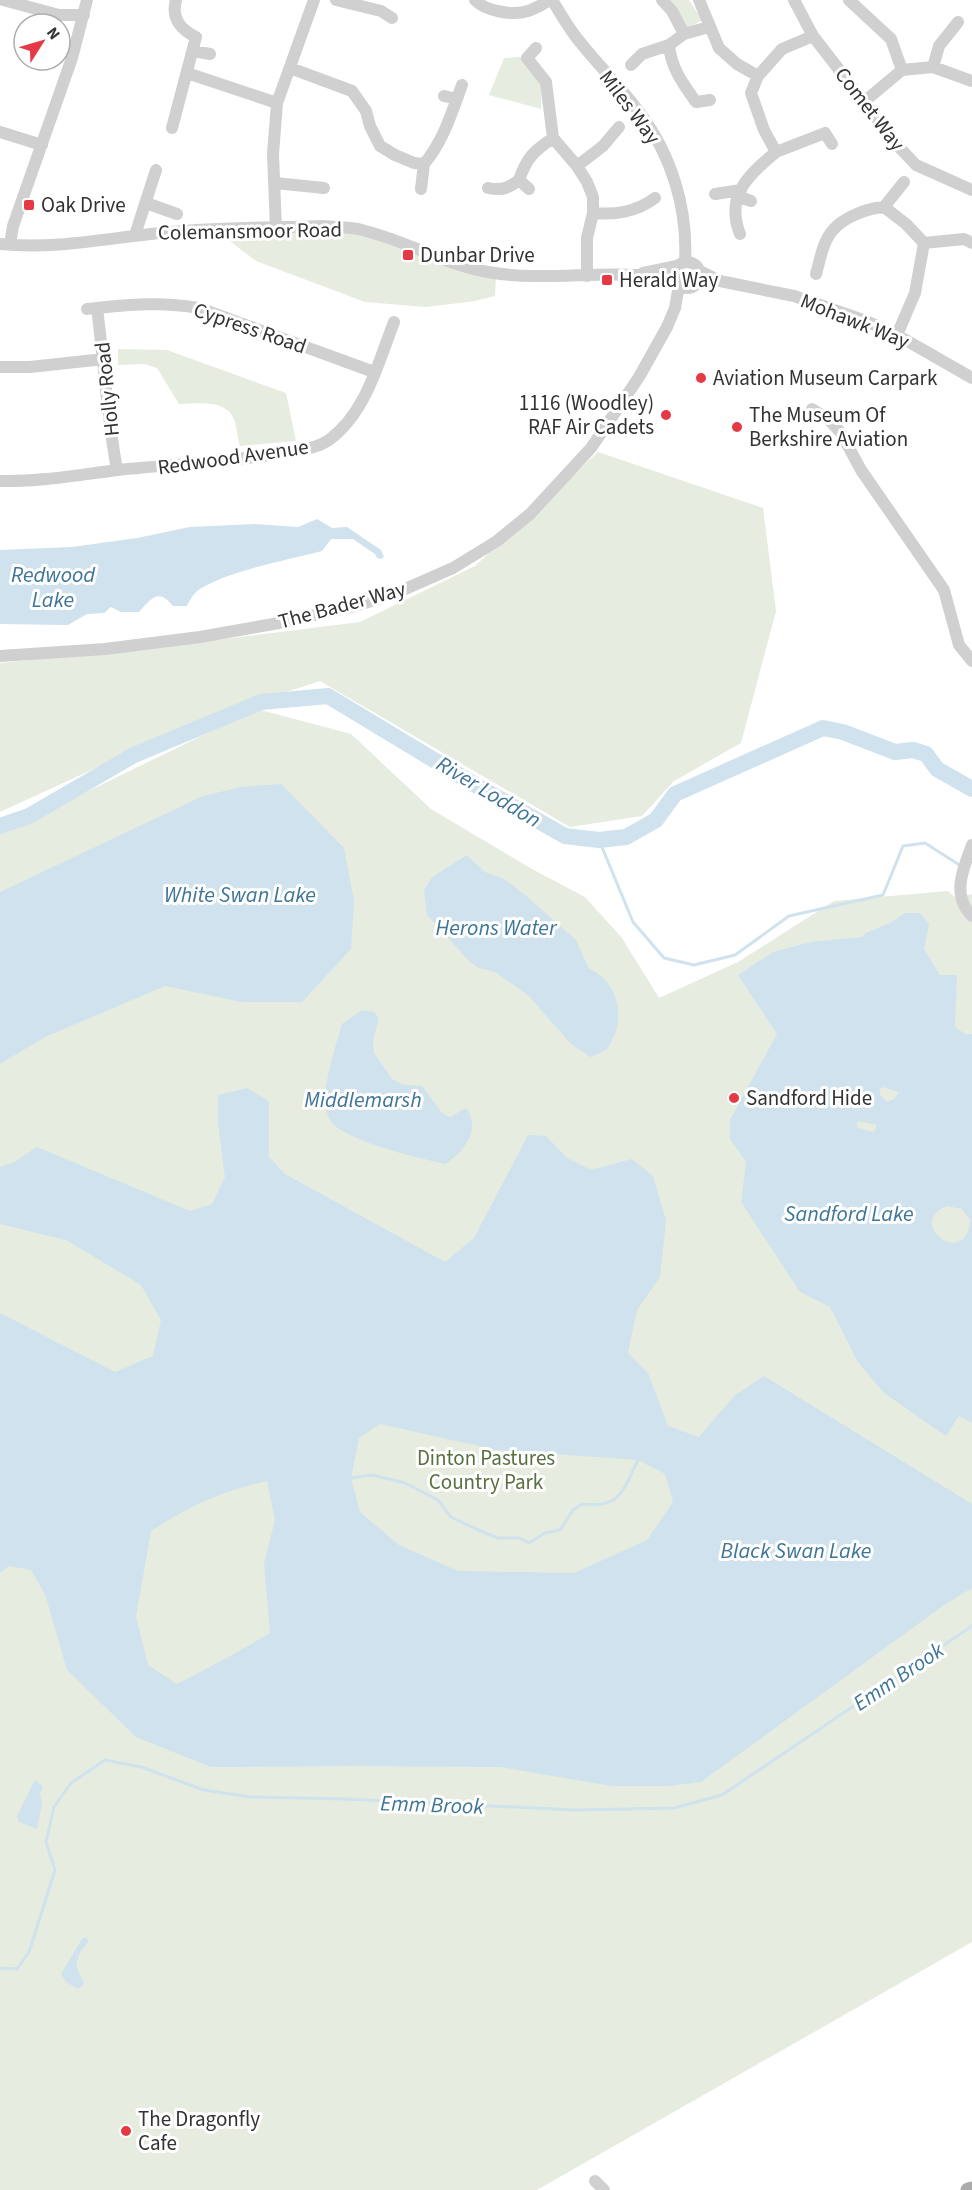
<svg xmlns="http://www.w3.org/2000/svg" width="972" height="2190" font-family="'Source Sans 3',sans-serif">
<rect width="100%" height="100%" fill="#fff"/>
<path fill="#e6ecdf" d="M 663,0 L 689,0 L 702,20 L 686,30 Z
M 520,57 L 542,80 L 541,109 L 489,95 L 504,58 Z
M 333,230 L 363,235 L 450,267 L 496,277 L 495,296 L 475,301 L 426,307 L 365,302 L 256,261 L 222,235 L 242,232 Z
M 118,349 L 167,350 L 286,393 L 296,441 L 240,446 C 237,437 237,425 233,417 C 223,399 195,404 179,404 L 157,368 L 144,364 L 118,365 Z
M 598,452 L 763,508 L 776,611 L 741,743 L 674,781 L 642,816 L 570,827 L 320,681 L 198,721 L 0,812 L 0,663 L 193,643 L 360,622 L 475,566 Z
M 257,709 L 351,734 L 431,809 L 532,869 L 585,897 L 622,938 L 659,998 L 738,962 L 834,901 L 948,891 L 956,898 L 972,894 L 972,1942 L 537,2190 L 0,2190 L 0,834 Z"/>
<path fill="#cfe2ee" fill-rule="evenodd" d="M 317,519 L 332,528 L 347,527 L 381,550 L 384,557 L 381,559 L 377,558 L 375,554 L 353,539 L 331,539 L 322,551 C 285,561 239,568 205,586 C 196,590 191,597 187,606 L 173,606 C 158,588 152,598 139,612 L 121,612 L 111,607 L 104,613 L 87,614 L 68,625 L 0,624 L 0,550 L 72,547 L 137,538 L 190,527 L 255,524 L 298,527 Z
M 281,784 L 344,848 L 354,901 L 351,949 L 302,1002 L 242,1002 L 165,986 L 45,1037 L 0,1064 L 0,892 L 203,796 L 241,787 Z
M 467,855 L 485,872 L 504,879 L 524,894 L 576,940 L 589,969 C 615,979 625,1012 614,1036 C 612,1040 610,1046 607,1049 C 603,1052 595,1055 590,1057 L 571,1044 L 528,995 L 495,972 L 479,968 L 471,963 L 427,915 L 424,890 L 432,877 Z
M 905,913 L 920,913 L 929,924 L 924,949 L 940,975 L 957,975 L 955,1027 L 965,1034 L 972,1034 L 972,1423 L 959,1416 L 946,1436 L 884,1393 L 857,1361 L 830,1307 L 800,1292 L 741,1202 L 746,1162 L 730,1139 L 730,1120 L 777,1034 L 738,975 L 773,952 L 811,942 L 862,937 L 866,933 L 892,922 ZM 883,1087 L 899,1092 L 894,1099 L 887,1102 L 880,1095 L 880,1089 ZM 860,1121 L 876,1125 L 876,1129 L 874,1132 L 858,1128 L 856,1123 ZM 947,1206 L 962,1209 L 970,1220 C 967,1271 904,1223 947,1206 Z
M 362,1010 L 374,1012 L 379,1018 L 373,1040 L 374,1053 L 392,1079 L 404,1085 L 422,1086 L 442,1113 L 450,1117 L 466,1108 C 482,1129 464,1152 445,1164 C 419,1158 349,1142 332,1123 C 329,1120 326,1110 325,1106 C 324,1080 335,1049 342,1024 Z
M 247,1088 L 269,1101 L 269,1157 L 285,1174 L 445,1262 L 474,1238 L 528,1135 L 546,1136 L 567,1158 L 591,1170 L 632,1159 L 653,1176 L 666,1220 L 660,1277 L 637,1310 L 628,1353 L 648,1373 L 668,1426 L 699,1437 L 734,1396 L 764,1376 L 972,1504 L 972,1588 L 944,1605 L 701,1782 L 669,1786 L 612,1786 L 500,1767 L 349,1766 L 211,1767 L 136,1737 L 67,1670 L 45,1594 L 31,1570 L 9,1566 L 0,1573 L 0,1313 L 115,1372 L 153,1356 L 161,1320 L 141,1285 L 66,1240 L 0,1224 L 0,1167 L 14,1162 L 37,1147 L 190,1211 L 212,1204 L 225,1177 L 218,1123 L 218,1095 ZM 380,1424 L 497,1450 L 638,1460 L 665,1474 L 673,1502 L 647,1540 L 574,1573 L 458,1571 L 399,1545 L 360,1512 L 351,1478 L 359,1438 ZM 267,1481 L 275,1520 L 264,1563 L 270,1633 L 227,1658 L 177,1684 L 148,1665 L 136,1617 L 151,1531 C 190,1506 221,1491 267,1481 Z
M 35,1780 L 43,1786 L 40,1794 L 42,1803 L 37,1829 L 19,1822 L 17,1816 Z
M 85,1937 L 89,1941 L 80,1952 L 76,1965 L 84,1984 L 78,1989 L 66,1982 L 61,1974 L 82,1939 Z"/>
<g fill="none" stroke-linecap="round" stroke-linejoin="round">
<path stroke="#cfe2ee" stroke-width="3" d="M 599,840 L 633,922 L 664,958 L 694,965 L 735,955 L 789,916 L 883,895 L 903,846 L 925,843 L 961,866
M 351,1478 L 372,1475 L 405,1483 L 438,1500 L 451,1517 L 476,1529 L 498,1538 L 520,1538 L 529,1543 L 545,1533 L 560,1530 L 573,1510 L 582,1504 C 621,1509 623,1490 638,1460
M 0,1968 L 17,1969 L 29,1952 L 55,1870 L 46,1842 L 54,1807 L 71,1783 L 105,1760 L 141,1767 L 204,1790 L 251,1797 L 345,1799 L 575,1810 L 674,1808 L 722,1795 L 972,1626"/>
<path stroke="#cfe2ee" stroke-width="16" d="M 0,826 L 29,816 L 134,755 L 261,702 L 328,696 L 477,786 L 565,836 L 599,840 L 626,837 L 656,820 L 675,794 L 823,728 L 843,732 L 895,752 L 913,750 L 926,754 L 937,769 L 972,789"/>
<path stroke="#d0d0d0" stroke-width="12" d="M 3,0 L 59,15 L 84,15
M 336,0 L 381,11 L 392,18
M 475,0 C 485,11 513,16 528,11 C 535,9 543,4 550,0
M 552,0 C 561,14 569,29 580,42 C 599,66 621,87 639,112 C 671,154 688,208 685,261
M 662,0 L 672,11 L 684,34
M 699,0 L 719,48 L 737,64 L 758,76
M 794,0 L 813,36 L 899,147 L 916,165 L 972,190
M 849,0 L 891,39 L 902,70
M 709,27 L 684,34 L 669,45 C 671,68 683,84 696,102 L 710,100
M 536,48 L 527,58 L 546,82 L 553,138 L 577,166 L 587,182 L 593,197 L 593,213 L 587,238 L 587,276
M 193,51 L 210,54
M 631,65 L 642,54 L 669,45
M 933,67 L 939,46 L 958,22
M 290,68 L 352,91 L 366,111 L 370,126 L 380,146 L 395,155 L 414,163 L 424,164 C 443,142 452,112 462,85
M 187,73 L 277,103
M 444,96 L 457,99
M 865,101 L 902,70 L 933,67 L 972,81
M 172,128 L 196,37 C 180,29 171,18 176,0
M 0,132 L 42,145
M 776,152 L 825,133 L 832,144
M 577,166 L 603,146 L 619,127
M 275,183 L 324,188
M 488,188 C 502,191 509,188 519,180
M 421,189 L 424,164
M 529,189 L 519,180 C 527,157 534,151 553,138
M 715,194 L 741,190
M 737,196 L 751,201
M 146,203 L 177,214
M 884,207 L 904,182
M 593,213 C 616,215 636,212 655,198
M 276,229 L 273,154 L 277,103 L 314,0
M 740,234 C 725,196 748,175 776,152 L 764,130 L 751,93 L 758,76 L 782,49 L 813,36
M 135,235 L 156,170
M 924,243 L 964,239 L 972,243
M 0,244 C 57,250 113,237 170,232 C 220,227 272,228 322,226 C 334,227 347,227 358,229 C 403,239 443,264 488,272 C 538,281 588,272 638,275 C 650,276 663,278 675,279
M 10,245 L 13,226 L 72,58 L 87,0
M674 275a13 13 0 1 1 26 0a13 13 0 1 1-26 0Z
M 700,271 L 720,281 L 794,296 L 866,321 L 897,335 L 972,378
M 643,273 L 677,266
M 816,274 C 820,260 823,241 833,230 C 844,217 868,208 884,207 L 906,224 L 924,243 L 915,293 L 897,335
M 97,308 C 104,362 107,416 117,470
M 87,309 C 126,305 159,301 199,308 L 374,372
M 0,367 L 30,367 L 104,359
M 812,409 L 828,419 L 841,433 L 861,470 L 944,590 L 959,645 L 972,661
M 0,481 C 40,482 78,475 118,470 C 173,464 226,463 281,453 C 299,449 314,450 329,440 C 366,413 378,363 394,322
M 0,656 L 105,649 L 200,637 L 279,623 L 355,606 L 396,593 L 453,568 L 497,541 L 530,514 L 591,448 L 639,377 L 667,327 L 675,308 L 679,285
M 972,845 C 963,869 951,895 972,916
M 595,2181 L 604,2190"/>
<path stroke="#ababab" stroke-width="15" d="M 968,2190 L 972,2189"/>
</g>
<g fill="#e63946" stroke="#fff" stroke-width="2">
<rect x="23" y="199" width="12" height="12" rx="3"/>
<rect x="402" y="249" width="12" height="12" rx="3"/>
<rect x="601" y="274" width="12" height="12" rx="3"/>
<circle cx="701" cy="378" r="6"/>
<circle cx="666" cy="415" r="6"/>
<circle cx="737" cy="427" r="6"/>
<circle cx="734" cy="1098" r="6"/>
<circle cx="126" cy="2131" r="6"/>
</g>
<g text-anchor="middle" stroke-width="6" stroke-linejoin="round" paint-order="stroke">
<g font-size="21" fill="#333" stroke="#fff">
<text transform="translate(630 107) rotate(53)" y="7">Miles Way</text>
<text transform="translate(870 109) rotate(52)" y="7">Comet Way</text>
<text transform="translate(250 231) rotate(-1)" y="7">Colemansmoor Road</text>
<text transform="translate(855 321) rotate(22)" y="7">Mohawk Way</text>
<text transform="translate(250 328) rotate(19)" y="7">Cypress Road</text>
<text transform="translate(107 389) rotate(-96)" y="7">Holly Road</text>
<text transform="translate(233 457) rotate(-8)" y="7">Redwood Avenue</text>
<text transform="translate(342 605) rotate(-15)" y="7">The Bader Way</text>
</g>
<g font-size="21" fill="#333" stroke="#fff" text-anchor="start">
<text x="41" y="212">Oak Drive</text>
<text x="420" y="262">Dunbar Drive</text>
<text x="619" y="287">Herald Way</text>
<text x="713" y="385">Aviation Museum Carpark</text>
<text x="654" y="410" text-anchor="end">1116 (Woodley)<tspan x="654" dy="24">RAF Air Cadets</tspan></text>
<text x="749" y="422">The Museum Of<tspan x="749" dy="24">Berkshire Aviation</tspan></text>
<text x="746" y="1105">Sandford Hide</text>
<text x="138" y="2126">The Dragonfly<tspan x="138" dy="24">Cafe</tspan></text>
</g>
<g font-size="21" fill="#56703f" stroke="#fff">
<text x="486" y="1465">Dinton Pastures<tspan x="486" dy="24">Country Park</tspan></text>
</g>
<g font-size="22" font-style="italic" fill="#3f7597" stroke="#fff">
<text x="53" y="582">Redwood<tspan x="53" dy="25">Lake</tspan></text>
<text transform="translate(489 791) rotate(31)" y="8">River Loddon</text>
<text x="240" y="902">White Swan Lake</text>
<text x="496" y="935">Herons Water</text>
<text x="363" y="1107">Middlemarsh</text>
<text x="849" y="1221">Sandford Lake</text>
<text x="796" y="1558">Black Swan Lake</text>
<text transform="translate(898 1676) rotate(-34)" y="8">Emm Brook</text>
<text transform="translate(432 1804) rotate(2)" y="8">Emm Brook</text>
</g>
</g>
<g transform="translate(42 42) rotate(53)"><circle r="28" fill="#ffffff" stroke="#adadad" stroke-width="1.5"/>
<path d="M0-4.5L10 22L0 15L-10 22Z" fill="#e63946"/>
<text y="-9" font-size="16" font-weight="bold" text-anchor="middle" fill="#333333">N</text>
</g>
</svg>
